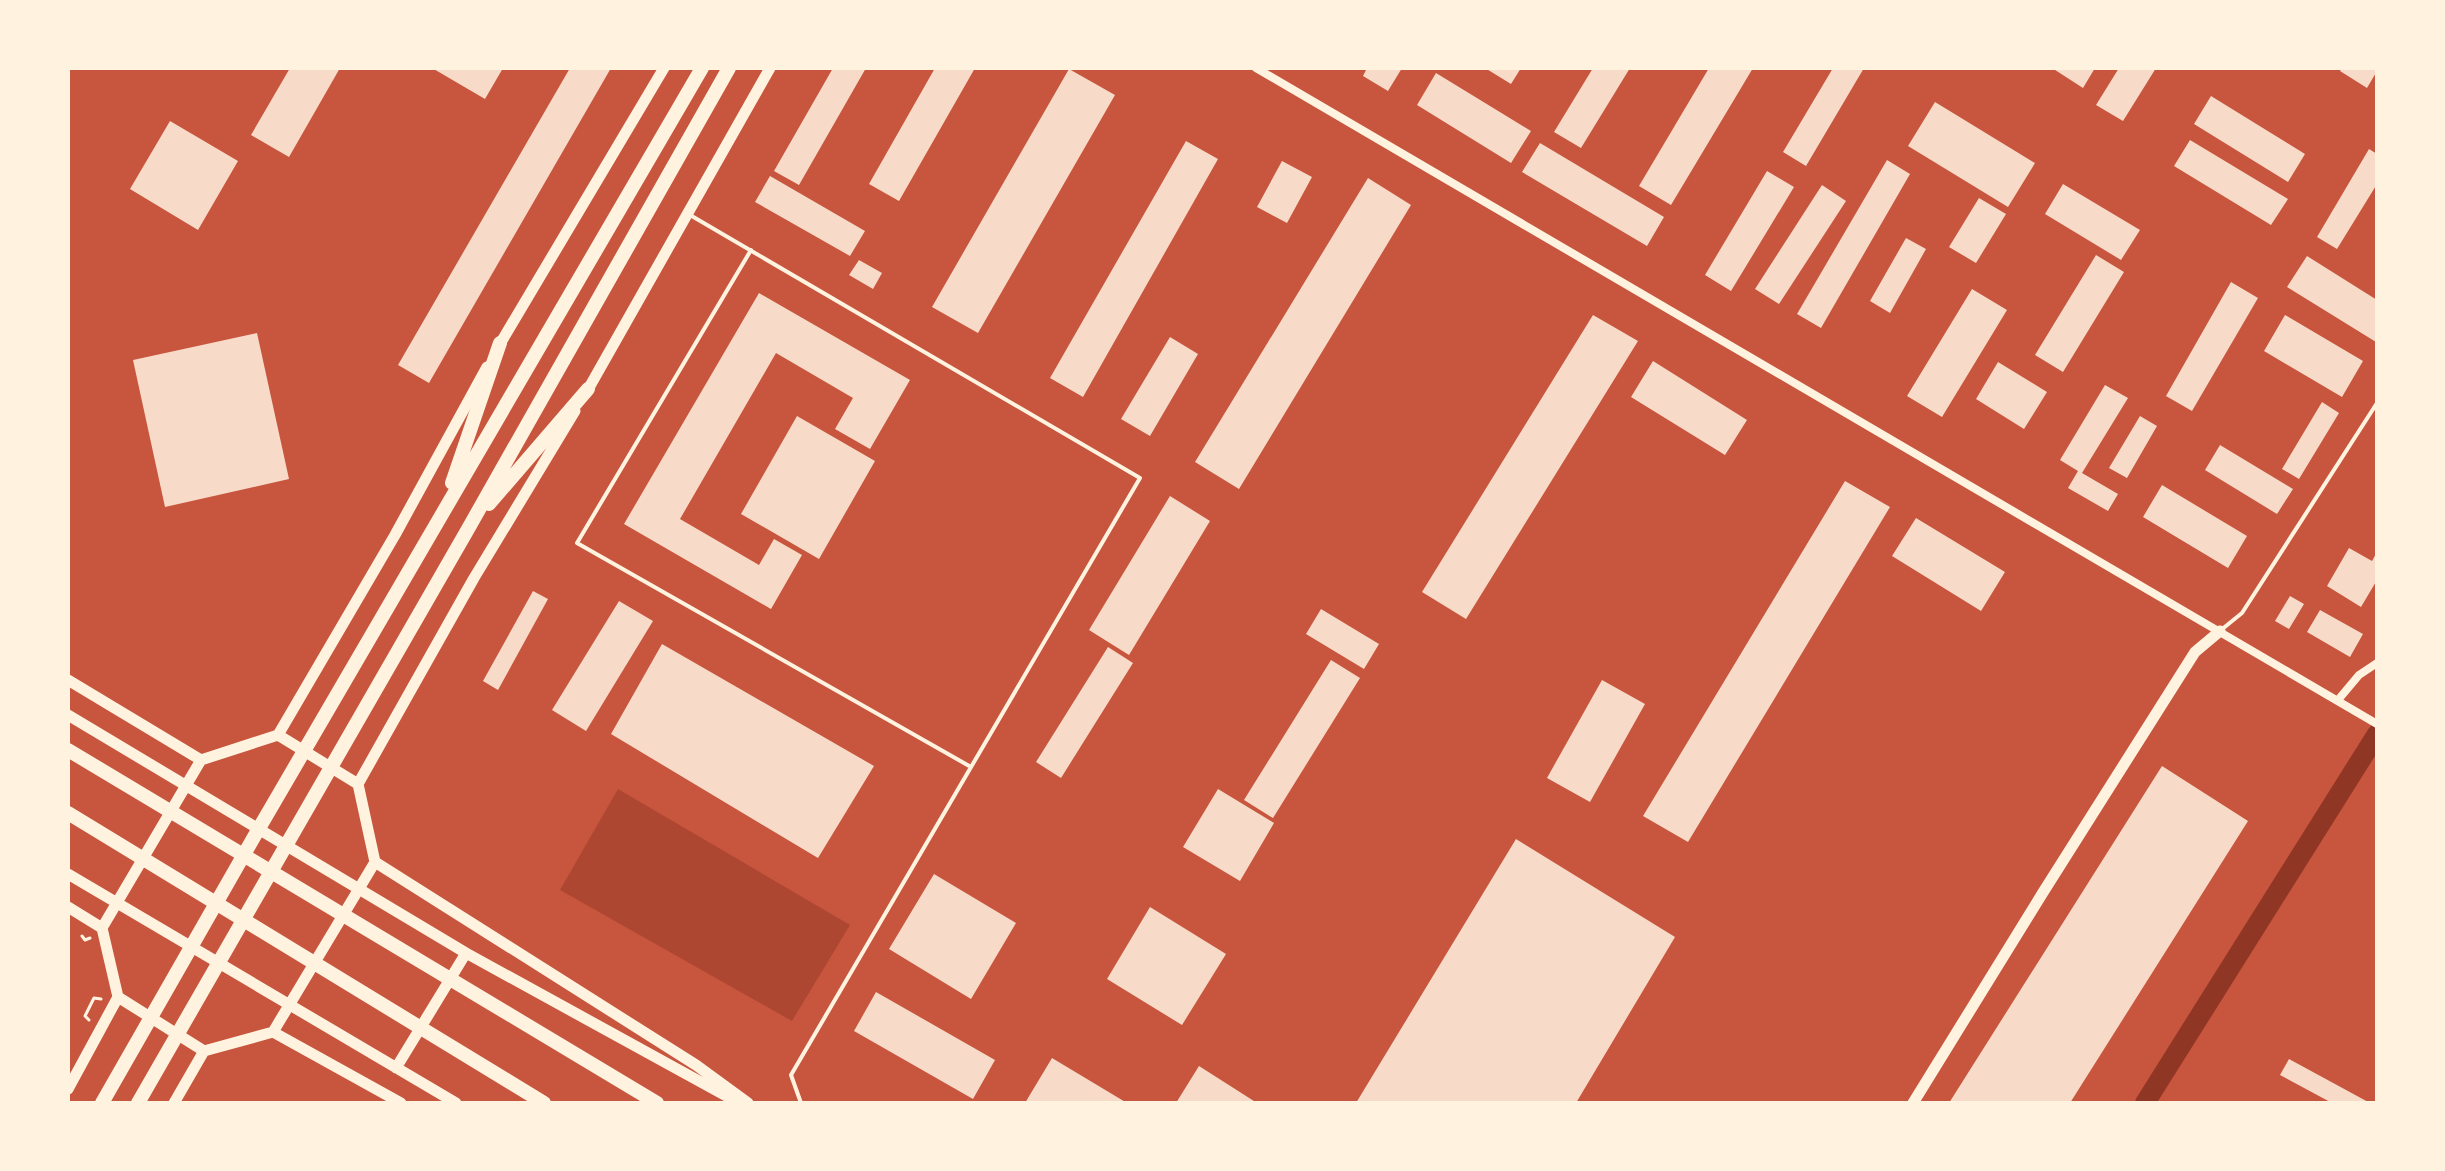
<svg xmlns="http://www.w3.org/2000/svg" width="2445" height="1171" font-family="Poppins,sans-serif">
<rect width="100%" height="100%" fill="#c8553d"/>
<path fill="#ae4732" d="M 618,789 L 850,925 L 792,1021 L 560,890 Z"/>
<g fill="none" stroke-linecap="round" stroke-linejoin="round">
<path stroke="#8f3625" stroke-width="20" d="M 2145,1103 L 2377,734"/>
</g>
<path fill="#f7dbc8" d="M 290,68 L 340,68 L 289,157 L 251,135 Z
M 432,68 L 503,68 L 485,99 Z
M 570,68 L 611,68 L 429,383 L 398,365 Z
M 833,68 L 866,68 L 799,185 L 774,171 Z
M 935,68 L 975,68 L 899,201 L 869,184 Z
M 1367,68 L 1402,68 L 1388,91 L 1363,76 Z
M 1485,68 L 1521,68 L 1511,84 Z
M 1593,68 L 1630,68 L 1581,148 L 1554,132 Z
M 1709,68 L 1753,68 L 1671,205 L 1639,186 Z
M 1833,68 L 1864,68 L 1806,166 L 1783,152 Z
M 2052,68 L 2095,68 L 2083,88 Z
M 2119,68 L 2156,68 L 2123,121 L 2096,105 Z
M 2342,68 L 2377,68 L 2377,71 L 2367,88 L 2340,71 Z
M 1069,69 L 1115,95 L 978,333 L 932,307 Z
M 1436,73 L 1531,131 L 1511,163 L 1417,105 Z
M 2211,96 L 2305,154 L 2288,182 L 2194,124 Z
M 1935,102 L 2035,163 L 2008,207 L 1908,146 Z
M 170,121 L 238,161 L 198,230 L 130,189 Z
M 2190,140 L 2288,199 L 2271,225 L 2174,166 Z
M 1186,141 L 1218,159 L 1083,397 L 1050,378 Z
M 1540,143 L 1664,217 L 1647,246 L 1522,172 Z
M 2369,149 L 2377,154 L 2377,184 L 2337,249 L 2317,237 Z
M 1887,160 L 1910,174 L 1821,328 L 1797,314 Z
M 1282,161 L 1312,177 L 1287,223 L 1257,207 Z
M 1767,171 L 1794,187 L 1731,291 L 1705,275 Z
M 770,176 L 865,231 L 850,256 L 755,202 Z
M 1368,178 L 1411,205 L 1239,489 L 1195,462 Z
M 2063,184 L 2140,230 L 2121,260 L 2045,214 Z
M 1822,185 L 1846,201 L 1779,304 L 1755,289 Z
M 1979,198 L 2006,214 L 1976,263 L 1949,247 Z
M 1906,238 L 1926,249 L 1890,313 L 1870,301 Z
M 2096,255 L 2124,272 L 2063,372 L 2035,355 Z
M 2307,256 L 2377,300 L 2376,342 L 2287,287 Z
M 859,260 L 882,273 L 873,289 L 849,275 Z
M 2231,282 L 2258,298 L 2192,411 L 2166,396 Z
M 1972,289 L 2007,310 L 1942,417 L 1907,396 Z
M 759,293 L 910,380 L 870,449 L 835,429 L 853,398 L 776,353 L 680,519 L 759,565 L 774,539 L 802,555 L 771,609 L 624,524 Z
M 1593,315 L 1638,341 L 1466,619 L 1422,592 Z
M 2285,315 L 2363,361 L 2342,397 L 2264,351 Z
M 257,333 L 289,479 L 165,507 L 133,360 Z
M 1170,337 L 1198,354 L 1150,436 L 1121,419 Z
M 1653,361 L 1747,420 L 1725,455 L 1631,397 Z
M 1998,362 L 2047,392 L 2024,429 L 1976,399 Z
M 2105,385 L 2128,398 L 2082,473 L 2118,494 L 2108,511 L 2068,488 L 2078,471 L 2060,460 Z
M 2322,402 L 2339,413 L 2299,479 L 2282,469 Z
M 797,416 L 875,461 L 819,559 L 741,514 Z
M 2140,416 L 2157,426 L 2127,478 L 2109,468 Z
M 2220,445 L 2293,489 L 2277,514 L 2205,470 Z
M 1845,481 L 1890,507 L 1688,842 L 1643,816 Z
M 2162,485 L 2247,536 L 2228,568 L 2143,517 Z
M 1170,496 L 1210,521 L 1129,655 L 1089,630 Z
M 1916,518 L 2005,572 L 1981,611 L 1892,556 Z
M 2349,548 L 2372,561 L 2377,552 L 2377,580 L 2361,607 L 2327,586 Z
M 533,591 L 548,599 L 498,690 L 483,681 Z
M 2290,596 L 2304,604 L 2289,629 L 2275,621 Z
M 619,601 L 653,621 L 586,731 L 552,710 Z
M 1321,609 L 1379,644 L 1364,669 L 1306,634 Z
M 2320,610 L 2363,634 L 2350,657 L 2307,632 Z
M 662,644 L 874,766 L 818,858 L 611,734 Z
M 1108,647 L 1133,663 L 1061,778 L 1036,762 Z
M 1331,660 L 1360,678 L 1273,818 L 1244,800 Z
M 1602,680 L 1645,704 L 1590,802 L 1547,778 Z
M 2162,766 L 2248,821 L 2070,1103 L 1949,1103 Z
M 1218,789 L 1274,823 L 1240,881 L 1183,847 Z
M 1516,839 L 1675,937 L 1576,1103 L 1356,1103 Z
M 934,874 L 1016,923 L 971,999 L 889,949 Z
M 1150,907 L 1226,954 L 1182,1025 L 1107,979 Z
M 876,992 L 995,1060 L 973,1099 L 854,1031 Z
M 1052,1058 L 1127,1103 L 1025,1103 Z
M 2289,1059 L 2370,1103 L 2332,1103 L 2280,1075 Z
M 1199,1066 L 1257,1103 L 1176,1103 Z"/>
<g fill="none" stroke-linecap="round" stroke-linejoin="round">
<path stroke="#fff3e0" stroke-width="3" d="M 82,936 L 85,940 L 90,938
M 89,1020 L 85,1016 L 94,998 L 101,999"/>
<path stroke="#fff3e0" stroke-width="4" d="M 690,215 L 1140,478 L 791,1075 L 801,1103
M 751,250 L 577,543 L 971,767
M 2221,630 L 2242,613 L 2377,403"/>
<path stroke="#fff3e0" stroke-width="8" d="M 1256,68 L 2377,724
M 2338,700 L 2359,675 L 2377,663"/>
<path stroke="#fff3e0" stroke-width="11" d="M 497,349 L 664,68
M 586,393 L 770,68
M 68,680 L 201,760
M 68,715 L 466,953 L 739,1103
M 278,735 L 358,784 L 375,862 L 273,1032 L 204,1051 L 118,997 L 102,928 L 201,760 Z
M 278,735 L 395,535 L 487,367
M 358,784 L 474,578 L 575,411
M 375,862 L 696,1065 L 748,1103
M 68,874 L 456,1103
M 68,907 L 102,928
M 273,1032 L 401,1103
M 396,1068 L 466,953
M 68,1089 L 118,997
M 174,1103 L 204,1051
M 1913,1103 L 2042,894 L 2195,652 L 2220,631"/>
<path stroke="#fff3e0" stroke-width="14" d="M 452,483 L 500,343
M 489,504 L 588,389
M 68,750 L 657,1103
M 68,813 L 544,1103
M 102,1103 L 258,830 L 702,68
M 138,1103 L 468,529 L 729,68"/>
</g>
<rect width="2445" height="1171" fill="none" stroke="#fff3e0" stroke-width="140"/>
</svg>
